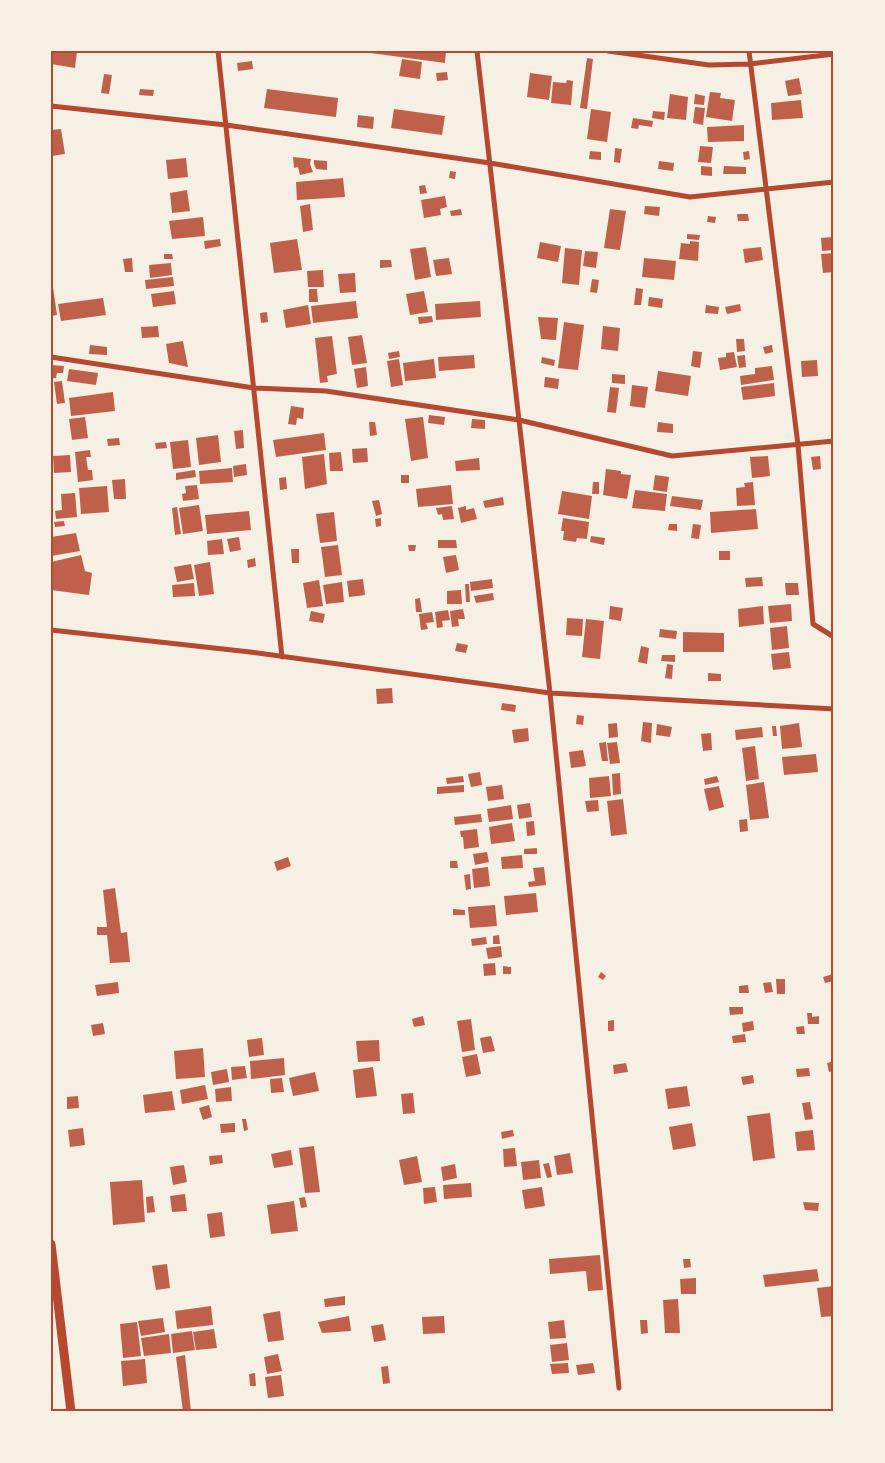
<svg xmlns="http://www.w3.org/2000/svg" width="885" height="1463" font-family="Rubik,sans-serif">
<rect width="100%" height="100%" fill="#f6efe4"/>
<path fill="#bf614a" d="M 53,51 L 77,51 L 75,68 L 51,64 Z
M 363,51 L 446,51 L 445,63 L 363,52 Z
M 587,58 L 593,59 L 587,109 L 580,108 Z
M 402,59 L 422,62 L 420,79 L 399,76 Z
M 252,61 L 253,69 L 238,71 L 237,63 Z
M 447,72 L 448,80 L 437,81 L 436,73 Z
M 530,73 L 552,76 L 549,100 L 527,97 Z
M 104,74 L 112,75 L 109,94 L 101,93 Z
M 799,78 L 802,94 L 788,96 L 785,81 Z
M 567,80 L 573,81 L 571,105 L 551,103 L 553,82 L 566,83 Z
M 140,89 L 154,90 L 153,96 L 139,95 Z
M 267,89 L 338,98 L 336,117 L 264,108 Z
M 710,92 L 721,93 L 720,98 L 735,100 L 732,121 L 706,117 Z
M 670,94 L 688,97 L 686,120 L 667,118 Z
M 695,94 L 705,96 L 704,105 L 694,104 Z
M 801,100 L 803,118 L 772,120 L 771,103 Z
M 695,107 L 705,108 L 703,125 L 693,123 Z
M 394,109 L 445,116 L 442,135 L 391,128 Z
M 591,109 L 611,112 L 607,142 L 587,139 Z
M 653,111 L 665,112 L 664,120 L 652,118 Z
M 358,115 L 374,117 L 373,129 L 357,127 Z
M 633,118 L 653,121 L 652,127 L 639,125 L 638,129 L 631,128 Z
M 744,125 L 744,141 L 708,142 L 707,127 Z
M 61,129 L 65,154 L 51,156 L 51,130 Z
M 700,146 L 713,147 L 711,163 L 698,162 Z
M 615,148 L 622,149 L 620,163 L 614,162 Z
M 590,151 L 601,152 L 601,160 L 589,159 Z
M 749,151 L 750,159 L 744,160 L 743,152 Z
M 293,157 L 311,159 L 310,164 L 313,172 L 300,175 L 298,167 L 294,168 Z
M 186,158 L 188,177 L 168,179 L 166,160 Z
M 314,160 L 327,161 L 327,170 L 316,169 L 314,164 Z
M 659,161 L 674,163 L 673,171 L 658,169 Z
M 701,166 L 712,167 L 712,176 L 701,175 Z
M 724,166 L 746,167 L 746,174 L 723,174 Z
M 450,171 L 456,172 L 455,179 L 449,178 Z
M 343,178 L 345,197 L 297,200 L 296,182 Z
M 425,185 L 427,193 L 420,194 L 419,186 Z
M 187,190 L 190,211 L 172,213 L 170,193 Z
M 445,196 L 447,207 L 440,209 L 441,215 L 424,218 L 421,200 Z
M 310,204 L 313,230 L 303,232 L 300,206 Z
M 645,206 L 660,207 L 659,216 L 644,214 Z
M 461,209 L 462,215 L 451,216 L 450,211 Z
M 610,209 L 626,211 L 620,250 L 604,248 Z
M 737,214 L 748,214 L 749,221 L 738,221 Z
M 708,216 L 716,217 L 715,223 L 707,222 Z
M 203,217 L 205,236 L 172,239 L 169,221 Z
M 687,234 L 700,235 L 699,240 L 687,239 Z
M 833,237 L 834,250 L 822,251 L 821,238 Z
M 220,239 L 221,246 L 205,249 L 204,241 Z
M 297,239 L 302,270 L 274,273 L 270,243 Z
M 690,241 L 699,242 L 698,261 L 679,259 L 681,243 L 690,244 Z
M 540,242 L 561,246 L 558,262 L 537,258 Z
M 426,247 L 431,277 L 415,280 L 410,249 Z
M 761,247 L 763,260 L 745,263 L 743,249 Z
M 565,248 L 582,250 L 579,285 L 562,283 Z
M 585,251 L 598,252 L 596,268 L 583,266 Z
M 834,253 L 834,272 L 823,273 L 821,254 Z
M 164,254 L 172,254 L 173,259 L 164,259 Z
M 132,258 L 133,272 L 125,272 L 123,259 Z
M 449,258 L 452,274 L 436,276 L 433,260 Z
M 644,258 L 676,261 L 674,280 L 642,277 Z
M 380,260 L 391,260 L 392,267 L 380,268 Z
M 171,263 L 172,275 L 150,278 L 149,265 Z
M 323,270 L 324,287 L 308,287 L 307,271 Z
M 355,273 L 356,292 L 340,293 L 338,274 Z
M 173,277 L 174,286 L 146,289 L 145,280 Z
M 592,279 L 599,280 L 597,293 L 590,292 Z
M 51,280 L 52,280 L 57,315 L 51,316 Z
M 636,288 L 643,289 L 641,305 L 634,305 Z
M 309,289 L 317,289 L 318,302 L 309,302 Z
M 174,291 L 176,304 L 153,307 L 151,294 Z
M 424,291 L 428,312 L 410,315 L 406,294 Z
M 649,297 L 663,299 L 662,308 L 648,306 Z
M 103,298 L 106,315 L 61,321 L 58,304 Z
M 356,301 L 358,318 L 313,323 L 311,306 Z
M 480,301 L 481,317 L 436,320 L 435,304 Z
M 740,304 L 741,311 L 727,314 L 725,307 Z
M 308,305 L 311,324 L 286,328 L 283,310 Z
M 706,305 L 719,307 L 718,314 L 705,313 Z
M 267,312 L 268,322 L 261,323 L 260,313 Z
M 432,316 L 433,322 L 419,324 L 418,317 Z
M 538,317 L 558,318 L 556,340 L 541,339 Z
M 564,322 L 584,325 L 578,370 L 558,368 Z
M 158,326 L 159,337 L 142,338 L 141,327 Z
M 603,326 L 620,328 L 618,351 L 601,349 Z
M 362,335 L 367,363 L 352,365 L 348,337 Z
M 332,336 L 337,374 L 327,376 L 328,382 L 320,383 L 315,338 Z
M 736,339 L 744,339 L 745,351 L 737,352 Z
M 183,341 L 188,367 L 169,363 L 166,344 Z
M 90,345 L 107,347 L 107,355 L 89,354 Z
M 772,345 L 773,352 L 765,354 L 763,347 Z
M 399,351 L 400,357 L 389,359 L 388,353 Z
M 693,351 L 702,352 L 700,368 L 691,366 Z
M 734,352 L 737,367 L 720,370 L 718,358 L 726,357 L 726,353 Z
M 474,355 L 475,368 L 439,371 L 438,357 Z
M 745,355 L 746,367 L 739,368 L 737,356 Z
M 542,357 L 555,360 L 554,366 L 541,363 Z
M 399,359 L 403,385 L 391,387 L 387,361 Z
M 434,359 L 436,378 L 405,381 L 403,363 Z
M 817,360 L 818,376 L 802,377 L 801,361 Z
M 51,365 L 64,366 L 63,373 L 57,373 L 56,378 L 51,378 Z
M 772,366 L 774,380 L 741,385 L 740,376 L 755,374 L 755,368 Z
M 366,367 L 368,386 L 357,388 L 354,369 Z
M 69,369 L 98,373 L 96,385 L 67,381 Z
M 658,371 L 691,376 L 688,396 L 655,391 Z
M 612,374 L 625,375 L 625,384 L 612,383 Z
M 545,377 L 559,379 L 558,389 L 544,387 Z
M 62,381 L 65,403 L 57,404 L 54,382 Z
M 774,383 L 775,396 L 743,400 L 741,387 Z
M 632,385 L 648,387 L 645,408 L 630,406 Z
M 610,387 L 619,388 L 616,413 L 607,412 Z
M 113,392 L 115,411 L 71,416 L 69,398 Z
M 291,406 L 304,408 L 303,419 L 297,418 L 296,425 L 288,424 Z
M 429,415 L 445,417 L 444,425 L 428,423 Z
M 85,417 L 88,438 L 72,440 L 69,419 Z
M 423,417 L 428,458 L 411,461 L 405,419 Z
M 472,419 L 485,420 L 485,429 L 471,428 Z
M 369,422 L 375,422 L 377,435 L 370,436 Z
M 658,422 L 673,424 L 673,433 L 657,432 Z
M 243,430 L 244,448 L 236,449 L 234,431 Z
M 324,433 L 326,450 L 276,457 L 273,440 Z
M 218,435 L 221,462 L 199,465 L 196,438 Z
M 119,438 L 120,445 L 108,446 L 107,439 Z
M 188,440 L 191,467 L 173,469 L 170,442 Z
M 166,442 L 167,448 L 156,449 L 155,443 Z
M 367,448 L 368,462 L 353,463 L 352,449 Z
M 90,450 L 91,457 L 86,457 L 88,470 L 92,470 L 93,480 L 78,482 L 75,452 Z
M 341,452 L 343,471 L 330,471 L 329,453 Z
M 324,454 L 327,484 L 305,489 L 302,457 Z
M 70,455 L 71,472 L 54,473 L 53,456 Z
M 768,456 L 770,476 L 752,478 L 750,457 Z
M 820,456 L 821,469 L 813,470 L 811,457 Z
M 479,458 L 480,470 L 456,471 L 455,461 Z
M 246,464 L 247,475 L 234,477 L 233,466 Z
M 232,468 L 233,482 L 200,484 L 199,471 Z
M 606,469 L 621,471 L 621,474 L 631,475 L 627,499 L 603,495 Z
M 195,470 L 196,477 L 176,480 L 176,473 Z
M 401,475 L 409,475 L 409,483 L 401,483 Z
M 655,475 L 669,477 L 667,492 L 653,490 Z
M 286,477 L 287,489 L 280,490 L 279,478 Z
M 125,479 L 126,499 L 114,499 L 112,480 Z
M 593,482 L 599,482 L 599,494 L 592,494 Z
M 753,482 L 755,505 L 737,506 L 736,488 L 745,487 L 744,483 Z
M 197,485 L 199,499 L 183,501 L 182,494 L 186,493 L 185,486 Z
M 451,485 L 453,504 L 418,507 L 416,489 Z
M 107,486 L 109,512 L 81,514 L 79,488 Z
M 635,490 L 667,494 L 665,511 L 632,508 Z
M 562,491 L 592,496 L 589,519 L 558,514 Z
M 75,493 L 77,517 L 56,519 L 55,511 L 62,510 L 61,494 Z
M 672,496 L 703,500 L 701,510 L 670,506 Z
M 503,497 L 504,505 L 485,508 L 483,501 Z
M 379,500 L 382,514 L 376,516 L 372,501 Z
M 199,505 L 203,531 L 183,534 L 179,508 Z
M 452,506 L 454,519 L 443,520 L 442,514 L 438,515 L 436,508 Z
M 466,506 L 466,510 L 474,508 L 477,519 L 461,523 L 458,508 Z
M 177,507 L 181,534 L 175,535 L 172,508 Z
M 756,509 L 758,529 L 711,533 L 710,512 Z
M 249,511 L 251,530 L 207,534 L 205,515 Z
M 334,512 L 337,541 L 320,543 L 316,514 Z
M 381,518 L 381,526 L 376,527 L 375,519 Z
M 563,518 L 589,522 L 587,539 L 577,538 L 576,542 L 563,540 L 564,531 L 561,531 Z
M 64,521 L 65,526 L 55,527 L 54,522 Z
M 669,524 L 677,524 L 677,531 L 668,530 Z
M 693,524 L 701,525 L 699,539 L 691,538 Z
M 76,533 L 80,551 L 51,556 L 51,537 Z
M 591,536 L 605,538 L 604,545 L 590,542 Z
M 239,537 L 241,550 L 230,552 L 227,539 Z
M 222,539 L 224,554 L 208,555 L 207,541 Z
M 438,540 L 456,540 L 457,548 L 438,548 Z
M 338,545 L 342,575 L 325,577 L 321,547 Z
M 408,545 L 416,545 L 415,551 L 409,551 Z
M 291,549 L 299,549 L 299,563 L 292,563 Z
M 719,551 L 730,551 L 730,560 L 719,560 Z
M 81,555 L 85,571 L 92,573 L 89,595 L 51,590 L 51,562 Z
M 456,555 L 459,570 L 446,573 L 443,557 Z
M 255,558 L 256,566 L 248,568 L 247,560 Z
M 210,562 L 214,594 L 199,596 L 194,565 Z
M 191,564 L 194,579 L 177,582 L 174,567 Z
M 762,577 L 763,586 L 746,587 L 745,578 Z
M 363,579 L 365,595 L 349,597 L 347,581 Z
M 492,579 L 493,588 L 471,591 L 470,582 Z
M 319,580 L 323,606 L 307,608 L 303,583 Z
M 342,582 L 344,602 L 326,604 L 323,585 Z
M 194,583 L 195,596 L 173,597 L 172,585 Z
M 785,583 L 798,583 L 799,595 L 786,595 Z
M 465,584 L 469,584 L 470,602 L 466,602 Z
M 461,590 L 462,604 L 447,604 L 447,591 Z
M 493,593 L 494,600 L 476,603 L 474,596 Z
M 420,598 L 422,612 L 416,612 L 415,599 Z
M 791,604 L 792,621 L 770,623 L 768,606 Z
M 610,606 L 623,608 L 621,621 L 609,619 Z
M 763,606 L 764,624 L 739,627 L 738,609 Z
M 463,609 L 465,619 L 458,619 L 459,626 L 452,627 L 450,611 Z
M 448,610 L 450,620 L 442,621 L 443,627 L 437,628 L 435,612 Z
M 311,611 L 325,614 L 323,623 L 309,621 Z
M 432,612 L 434,622 L 426,623 L 428,629 L 421,630 L 419,614 Z
M 567,618 L 583,619 L 582,636 L 566,635 Z
M 586,619 L 604,621 L 600,659 L 582,657 Z
M 787,626 L 789,648 L 772,650 L 770,628 Z
M 660,629 L 677,631 L 676,639 L 659,637 Z
M 683,632 L 724,633 L 724,652 L 683,652 Z
M 457,643 L 468,645 L 466,653 L 455,651 Z
M 641,646 L 649,648 L 647,664 L 638,662 Z
M 789,652 L 791,668 L 773,670 L 771,654 Z
M 662,655 L 675,655 L 675,662 L 661,661 Z
M 667,664 L 673,665 L 672,679 L 665,678 Z
M 708,673 L 721,674 L 721,681 L 708,681 Z
M 392,688 L 393,703 L 377,704 L 376,689 Z
M 502,703 L 516,705 L 515,712 L 501,710 Z
M 577,715 L 584,716 L 583,725 L 576,724 Z
M 643,722 L 652,723 L 651,743 L 641,741 Z
M 617,723 L 618,737 L 609,738 L 608,724 Z
M 799,723 L 802,747 L 782,749 L 780,726 Z
M 657,724 L 672,727 L 670,737 L 656,735 Z
M 772,726 L 776,726 L 777,736 L 773,736 Z
M 762,727 L 763,737 L 736,740 L 735,730 Z
M 528,728 L 529,741 L 514,743 L 512,730 Z
M 711,733 L 712,750 L 703,751 L 701,734 Z
M 606,742 L 608,761 L 602,761 L 599,743 Z
M 617,742 L 620,763 L 610,764 L 607,743 Z
M 755,746 L 759,779 L 746,781 L 742,748 Z
M 583,750 L 586,766 L 571,768 L 569,752 Z
M 816,754 L 818,772 L 784,775 L 782,757 Z
M 480,772 L 482,785 L 471,787 L 468,774 Z
M 620,773 L 621,794 L 613,795 L 612,774 Z
M 463,776 L 464,782 L 447,784 L 446,778 Z
M 609,776 L 611,796 L 590,798 L 589,778 Z
M 717,776 L 719,782 L 705,785 L 704,779 Z
M 764,782 L 769,818 L 750,820 L 746,785 Z
M 464,785 L 464,792 L 437,794 L 437,787 Z
M 502,785 L 504,799 L 488,801 L 486,787 Z
M 719,786 L 724,807 L 709,811 L 704,789 Z
M 623,799 L 627,834 L 611,836 L 607,801 Z
M 598,800 L 599,811 L 587,812 L 585,801 Z
M 530,803 L 532,817 L 519,819 L 517,805 Z
M 511,805 L 513,819 L 489,822 L 487,809 Z
M 481,814 L 482,822 L 455,825 L 454,817 Z
M 747,819 L 748,831 L 740,832 L 739,820 Z
M 534,821 L 535,835 L 527,836 L 526,822 Z
M 512,823 L 515,841 L 491,844 L 489,827 Z
M 477,829 L 479,847 L 464,849 L 463,837 L 461,837 L 460,831 Z
M 537,848 L 537,854 L 524,854 L 524,849 Z
M 487,852 L 489,862 L 475,865 L 473,854 Z
M 522,855 L 523,868 L 502,869 L 501,857 Z
M 288,857 L 291,866 L 277,871 L 274,862 Z
M 450,861 L 457,861 L 458,868 L 450,868 Z
M 488,867 L 490,886 L 474,888 L 472,869 Z
M 544,867 L 546,885 L 529,887 L 528,882 L 535,881 L 533,868 Z
M 470,874 L 471,889 L 466,890 L 464,875 Z
M 115,888 L 121,933 L 127,932 L 130,962 L 110,963 L 107,935 L 97,935 L 97,927 L 107,927 L 103,890 Z
M 536,893 L 538,912 L 506,915 L 504,896 Z
M 495,905 L 497,926 L 470,928 L 468,907 Z
M 453,909 L 465,910 L 465,915 L 453,915 Z
M 499,935 L 500,944 L 493,944 L 493,936 Z
M 486,937 L 487,944 L 472,946 L 471,939 Z
M 501,946 L 502,957 L 488,959 L 486,948 Z
M 495,963 L 496,975 L 484,976 L 483,964 Z
M 503,966 L 511,967 L 511,974 L 503,974 Z
M 601,972 L 606,976 L 603,980 L 598,977 Z
M 833,974 L 834,981 L 825,983 L 823,977 Z
M 776,979 L 785,979 L 785,994 L 777,994 Z
M 118,982 L 119,993 L 97,996 L 95,985 Z
M 771,982 L 773,992 L 765,993 L 763,983 Z
M 748,985 L 749,993 L 739,993 L 739,986 Z
M 729,1007 L 743,1007 L 743,1014 L 730,1015 Z
M 807,1013 L 812,1013 L 812,1017 L 819,1016 L 819,1024 L 808,1024 Z
M 423,1016 L 425,1025 L 414,1027 L 412,1019 Z
M 471,1019 L 475,1050 L 462,1052 L 457,1021 Z
M 614,1020 L 614,1031 L 608,1031 L 608,1021 Z
M 753,1021 L 754,1030 L 743,1032 L 742,1023 Z
M 103,1023 L 105,1034 L 93,1036 L 91,1025 Z
M 804,1026 L 805,1034 L 797,1034 L 796,1027 Z
M 745,1034 L 746,1042 L 733,1043 L 732,1036 Z
M 491,1036 L 495,1051 L 483,1053 L 480,1038 Z
M 262,1038 L 264,1055 L 249,1057 L 247,1040 Z
M 379,1040 L 380,1061 L 358,1062 L 356,1041 Z
M 203,1048 L 205,1077 L 176,1079 L 174,1051 Z
M 477,1054 L 481,1074 L 466,1077 L 462,1057 Z
M 284,1058 L 285,1075 L 251,1079 L 250,1061 Z
M 834,1061 L 834,1071 L 829,1072 L 827,1063 Z
M 626,1063 L 628,1072 L 614,1074 L 613,1065 Z
M 245,1066 L 247,1078 L 232,1080 L 231,1067 Z
M 373,1067 L 377,1096 L 356,1098 L 353,1070 Z
M 809,1068 L 810,1076 L 797,1077 L 796,1069 Z
M 227,1069 L 229,1082 L 213,1085 L 211,1072 Z
M 315,1072 L 319,1091 L 293,1096 L 289,1078 Z
M 753,1075 L 754,1083 L 743,1085 L 741,1077 Z
M 282,1078 L 284,1092 L 271,1093 L 270,1079 Z
M 205,1085 L 208,1099 L 182,1104 L 180,1090 Z
M 687,1086 L 690,1106 L 668,1109 L 665,1089 Z
M 231,1087 L 232,1101 L 216,1102 L 215,1089 Z
M 172,1091 L 175,1110 L 145,1113 L 143,1095 Z
M 413,1093 L 415,1113 L 403,1114 L 401,1094 Z
M 78,1096 L 79,1108 L 67,1109 L 67,1097 Z
M 810,1102 L 813,1119 L 805,1120 L 802,1103 Z
M 209,1105 L 212,1117 L 203,1120 L 199,1108 Z
M 770,1113 L 775,1158 L 753,1161 L 747,1116 Z
M 242,1119 L 246,1119 L 248,1130 L 244,1131 Z
M 235,1123 L 235,1132 L 221,1133 L 220,1124 Z
M 692,1123 L 696,1146 L 673,1150 L 669,1127 Z
M 83,1128 L 85,1145 L 70,1147 L 68,1130 Z
M 513,1130 L 514,1136 L 502,1139 L 501,1132 Z
M 813,1130 L 815,1150 L 797,1151 L 795,1132 Z
M 314,1146 L 320,1192 L 305,1193 L 299,1148 Z
M 515,1148 L 517,1166 L 504,1167 L 503,1149 Z
M 291,1150 L 293,1165 L 274,1168 L 271,1154 Z
M 570,1153 L 573,1173 L 557,1175 L 554,1156 Z
M 222,1155 L 223,1163 L 210,1165 L 209,1156 Z
M 417,1156 L 422,1182 L 404,1185 L 399,1160 Z
M 539,1160 L 541,1178 L 523,1180 L 521,1162 Z
M 549,1163 L 552,1177 L 547,1178 L 543,1164 Z
M 455,1164 L 457,1178 L 443,1181 L 441,1167 Z
M 184,1165 L 187,1182 L 173,1185 L 170,1167 Z
M 142,1180 L 145,1222 L 113,1225 L 110,1182 Z
M 471,1183 L 472,1197 L 444,1199 L 443,1185 Z
M 435,1187 L 437,1202 L 424,1204 L 423,1188 Z
M 542,1187 L 545,1206 L 525,1209 L 522,1190 Z
M 185,1194 L 187,1211 L 172,1212 L 170,1196 Z
M 153,1196 L 155,1212 L 147,1213 L 146,1197 Z
M 305,1197 L 307,1207 L 301,1208 L 299,1198 Z
M 294,1201 L 298,1231 L 271,1234 L 267,1205 Z
M 803,1202 L 819,1203 L 818,1211 L 805,1210 Z
M 222,1212 L 225,1236 L 210,1238 L 207,1214 Z
M 600,1255 L 603,1290 L 588,1291 L 586,1271 L 550,1274 L 549,1259 Z
M 683,1259 L 690,1259 L 691,1267 L 684,1268 Z
M 167,1264 L 170,1288 L 156,1290 L 152,1266 Z
M 817,1269 L 819,1281 L 765,1287 L 763,1275 Z
M 696,1278 L 696,1294 L 681,1294 L 680,1279 Z
M 834,1286 L 834,1316 L 821,1317 L 817,1288 Z
M 345,1296 L 345,1305 L 325,1307 L 324,1299 Z
M 678,1299 L 680,1333 L 665,1333 L 663,1300 Z
M 211,1306 L 213,1325 L 177,1329 L 175,1311 Z
M 280,1311 L 284,1340 L 268,1342 L 263,1314 Z
M 349,1316 L 351,1331 L 322,1333 L 318,1322 Z
M 444,1316 L 445,1333 L 423,1334 L 422,1317 Z
M 163,1318 L 165,1332 L 141,1336 L 138,1321 Z
M 564,1320 L 566,1338 L 550,1339 L 548,1322 Z
M 640,1320 L 647,1320 L 648,1333 L 641,1334 Z
M 137,1322 L 141,1356 L 123,1358 L 120,1324 Z
M 383,1324 L 386,1340 L 374,1342 L 371,1326 Z
M 214,1329 L 217,1348 L 196,1350 L 193,1332 Z
M 192,1331 L 195,1350 L 173,1353 L 171,1334 Z
M 169,1334 L 171,1353 L 144,1356 L 141,1338 Z
M 567,1343 L 569,1360 L 552,1362 L 550,1345 Z
M 278,1354 L 282,1371 L 267,1374 L 264,1357 Z
M 185,1355 L 191,1412 L 183,1412 L 176,1357 Z
M 145,1359 L 147,1383 L 123,1386 L 121,1361 Z
M 568,1363 L 569,1373 L 552,1374 L 550,1364 Z
M 593,1363 L 595,1373 L 578,1375 L 576,1365 Z
M 388,1366 L 390,1383 L 383,1384 L 381,1367 Z
M 255,1373 L 256,1386 L 250,1386 L 249,1374 Z
M 281,1375 L 284,1396 L 268,1398 L 265,1377 Z"/>
<g fill="none" stroke-linecap="round" stroke-linejoin="round">
<path stroke="#b5482f" stroke-width="5" d="M 218,51 L 282,657
M 477,51 L 550,693 L 619,1388
M 608,51 L 709,65 L 750,64 L 834,54
M 749,51 L 798,445 L 813,624 L 834,637
M 51,106 L 226,125 L 490,163 L 690,197 L 834,182
M 51,357 L 254,388 L 326,391 L 519,420 L 672,456 L 834,441
M 51,630 L 250,652 L 550,693 L 834,709"/>
<path stroke="#b5482f" stroke-width="9" d="M 51,1244 L 71,1412"/>
</g>
<rect width="885" height="1463" fill="none" stroke="#f6efe4" stroke-width="105"/>
<rect x="52" y="52" width="780" height="1358" fill="none" stroke="#b5482f" stroke-width="2"/>
</svg>
